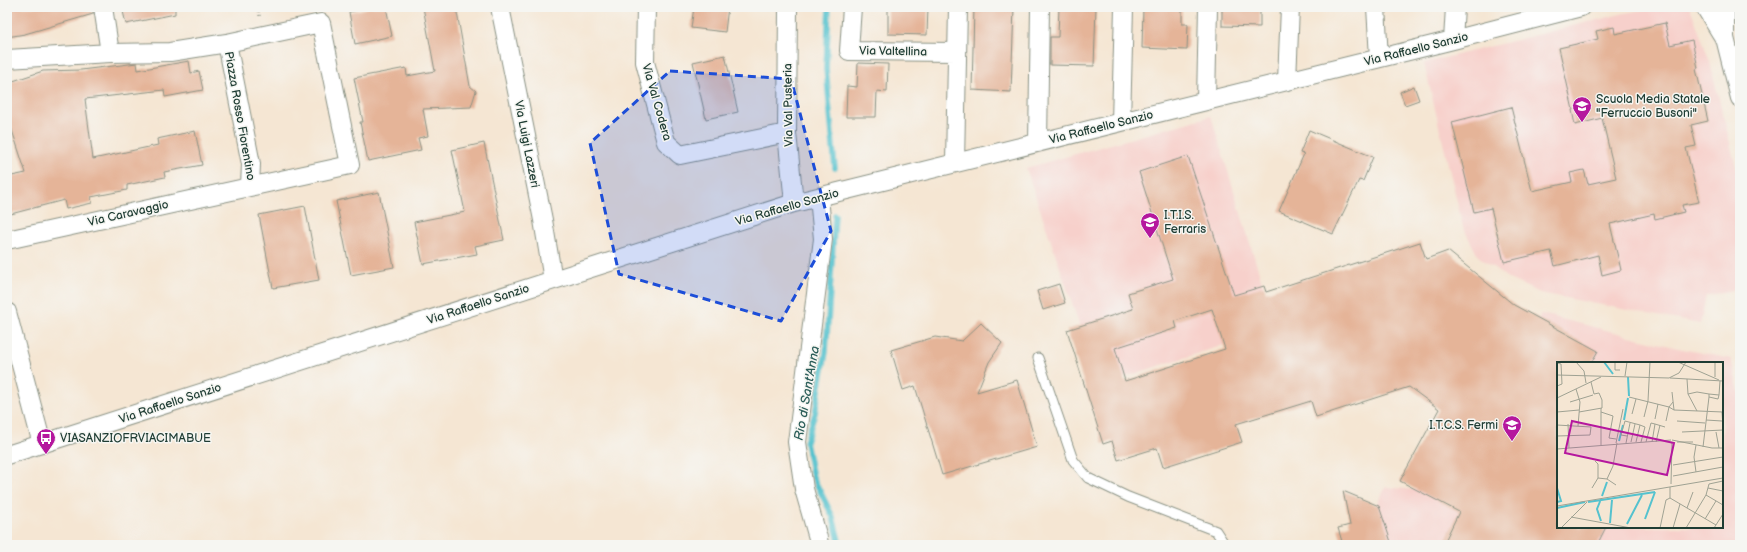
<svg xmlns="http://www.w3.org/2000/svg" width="1747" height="552" font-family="'Balsamiq Sans',sans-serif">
<rect width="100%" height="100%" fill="#f6f6f2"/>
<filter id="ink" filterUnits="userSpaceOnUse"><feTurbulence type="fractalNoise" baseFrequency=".025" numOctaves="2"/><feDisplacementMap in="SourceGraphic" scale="8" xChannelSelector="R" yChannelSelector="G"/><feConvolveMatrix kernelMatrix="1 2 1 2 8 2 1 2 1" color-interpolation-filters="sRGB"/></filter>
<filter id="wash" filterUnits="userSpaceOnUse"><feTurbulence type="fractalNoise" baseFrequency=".012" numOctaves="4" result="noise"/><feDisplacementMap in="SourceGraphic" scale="16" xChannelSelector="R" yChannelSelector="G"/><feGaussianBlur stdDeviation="0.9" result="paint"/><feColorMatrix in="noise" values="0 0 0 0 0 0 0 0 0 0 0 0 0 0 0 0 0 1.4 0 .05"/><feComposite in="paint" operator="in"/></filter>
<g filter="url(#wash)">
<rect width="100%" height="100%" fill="#f5e6d3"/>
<path fill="#f7d0cb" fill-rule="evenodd" d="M 1659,7 L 1690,7 L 1709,59 L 1740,183 L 1740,288 L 1706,296 L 1700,324 L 1540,293 L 1509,279 L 1478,256 L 1463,227 L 1424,63 L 1625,13 Z
M 1211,116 L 1276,328 L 1100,385 L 1026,168 Z
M 1541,314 L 1678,348 L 1731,359 L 1740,396 L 1740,545 L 1355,545 L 1386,487 L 1436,492 ZM 1558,363 L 1722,363 L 1722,527 L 1558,527 Z"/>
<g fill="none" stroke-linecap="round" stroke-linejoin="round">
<path stroke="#55c2ce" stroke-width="5.5" d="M 829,7 L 826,68 L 835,168
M 835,215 L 826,352 L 815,413 L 806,442 L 813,477 L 833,517 L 839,541 L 839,545"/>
</g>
<g id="blocks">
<path fill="#e5b498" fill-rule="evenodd" d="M 7,7 L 93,7 L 93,14 L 25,34 L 7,37 Z
M 122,7 L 175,7 L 175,14 L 126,24 Z
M 373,7 L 386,7 L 392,36 L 355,44 L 349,12 Z
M 423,7 L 456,7 L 470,86 L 476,91 L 471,107 L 423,109 L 428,136 L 418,138 L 421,150 L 368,161 L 360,122 L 363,122 L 354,78 L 406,68 L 407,76 L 435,71 Z
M 694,7 L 728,7 L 725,32 L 691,28 Z
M 888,7 L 928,7 L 927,35 L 888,34 Z
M 974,7 L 1014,7 L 1011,92 L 972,90 Z
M 1059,7 L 1096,7 L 1094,66 L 1050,65 L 1050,37 L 1058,37 Z
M 1143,7 L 1182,7 L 1182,24 L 1188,24 L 1187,50 L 1142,48 Z
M 1222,7 L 1260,7 L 1260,27 L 1222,26 Z
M 1665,23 L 1670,45 L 1692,40 L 1698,68 L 1696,69 L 1708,121 L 1691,125 L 1696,146 L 1686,148 L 1699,202 L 1682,205 L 1684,212 L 1655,219 L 1654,214 L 1610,224 L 1621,270 L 1602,275 L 1598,255 L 1555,266 L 1551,251 L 1504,262 L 1491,208 L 1474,212 L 1452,122 L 1511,107 L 1532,191 L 1572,182 L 1570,173 L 1584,170 L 1588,184 L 1616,178 L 1602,118 L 1575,125 L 1572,110 L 1573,110 L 1559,48 L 1598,39 L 1596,31 L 1614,27 L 1615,34 Z
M 725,55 L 738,112 L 706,119 L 693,62 Z
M 189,61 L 191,73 L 199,71 L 203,90 L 165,97 L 164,90 L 85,99 L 93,159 L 158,145 L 157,139 L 195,131 L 202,165 L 164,172 L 165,177 L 127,185 L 127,190 L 91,197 L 92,203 L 66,209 L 64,200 L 7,215 L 7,177 L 26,173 L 7,115 L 7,83 L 43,71 L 81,70 L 137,63 L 138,70 Z
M 858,63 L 888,64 L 887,92 L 877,91 L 876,117 L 846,117 L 847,86 L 857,87 Z
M 1414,86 L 1419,100 L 1405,105 L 1400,92 Z
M 1309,130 L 1373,157 L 1363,181 L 1359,180 L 1333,234 L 1279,211 L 1304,154 L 1300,153 Z
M 484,143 L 504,240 L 475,246 L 477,254 L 423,264 L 414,222 L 465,212 L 452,150 Z
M 1188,156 L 1234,295 L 1264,286 L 1266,292 L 1420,242 L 1426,259 L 1448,251 L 1514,305 L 1598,351 L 1591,363 L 1558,363 L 1558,527 L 1606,527 L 1597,545 L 1443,545 L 1459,512 L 1400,481 L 1439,409 L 1409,387 L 1316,417 L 1311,401 L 1236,424 L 1242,442 L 1163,467 L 1157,448 L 1118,460 L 1112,441 L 1103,444 L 1067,330 L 1133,309 L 1128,293 L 1173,279 L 1139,172 ZM 1212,309 L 1225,349 L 1125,381 L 1115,348 L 1177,328 L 1175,321 Z
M 379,192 L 394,267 L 351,275 L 336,201 Z
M 305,206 L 319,280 L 273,288 L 259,215 Z
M 1059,284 L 1065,303 L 1043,310 L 1037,291 Z
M 981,323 L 1002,343 L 989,362 L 977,392 L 1017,380 L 1037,447 L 942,475 L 915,386 L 903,390 L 891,350 L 935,337 L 962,341 Z
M 1343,491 L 1379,506 L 1392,545 L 1343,545 L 1338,528 L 1350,525 Z"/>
</g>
</g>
<g filter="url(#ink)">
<use href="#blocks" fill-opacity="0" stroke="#8a9284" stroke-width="1"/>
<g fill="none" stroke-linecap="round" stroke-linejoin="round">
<g stroke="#8a9284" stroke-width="11">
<path id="lane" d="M 1038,358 L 1073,460 L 1088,478 L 1128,497 L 1216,531 L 1225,545"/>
</g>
<g stroke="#8a9284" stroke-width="20">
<path id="street" d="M 103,7 L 110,53
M 500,7 L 543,220 L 553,280
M 646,7 L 645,62 L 666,142 L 680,155 L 787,133
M 788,7 L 787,133 L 794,203
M 852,7 L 849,51 L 957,52
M 1376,7 L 1379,58
M 1705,7 L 1724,38
M 1725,7 L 1725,38 L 1740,98
M 1453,40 L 1455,7
M 227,43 L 251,164 L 250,186
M 7,59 L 110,53 L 170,52 L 227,43 L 321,23 L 350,165 L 7,240
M 1287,81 L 1290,7
M 1206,101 L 1208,7
M 1121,122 L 1124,7
M 1038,143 L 1040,7
M 955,163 L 958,7
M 7,312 L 42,444
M 7,455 L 794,203 L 1453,40 L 1581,7
M 819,545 L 818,538 L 804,489 L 797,442 L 823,239 L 819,197"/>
</g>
<path stroke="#8a9284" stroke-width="2.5" stroke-dasharray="1 3" stroke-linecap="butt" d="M 258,7 L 260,18"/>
<use href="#lane" stroke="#fff" stroke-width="9"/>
<use href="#street" stroke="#fff" stroke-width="18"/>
</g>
</g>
<path fill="#1d4ed8" fill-opacity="0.2" stroke="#1d4ed8" stroke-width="3" stroke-dasharray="8 5" stroke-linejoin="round" d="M 670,71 L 791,79 L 831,231 L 781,321 L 619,274 L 590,143 Z"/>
<defs>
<g id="school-pin" transform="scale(1)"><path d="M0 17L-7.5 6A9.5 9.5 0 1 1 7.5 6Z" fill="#b5179e" stroke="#f6f6f2"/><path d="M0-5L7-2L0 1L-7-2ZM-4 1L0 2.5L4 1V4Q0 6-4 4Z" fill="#fff"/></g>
<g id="bus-pin" transform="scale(1)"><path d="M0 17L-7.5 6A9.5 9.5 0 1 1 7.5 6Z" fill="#b5179e" stroke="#f6f6f2"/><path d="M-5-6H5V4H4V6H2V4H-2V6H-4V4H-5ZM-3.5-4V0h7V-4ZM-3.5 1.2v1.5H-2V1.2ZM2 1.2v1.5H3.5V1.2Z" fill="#fff"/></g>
</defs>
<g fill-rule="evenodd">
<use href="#school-pin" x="1582" y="106"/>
<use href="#school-pin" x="1150" y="222"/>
<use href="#school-pin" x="1512" y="425"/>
<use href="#bus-pin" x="46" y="438"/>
</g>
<g text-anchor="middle" stroke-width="3" stroke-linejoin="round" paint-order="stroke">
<g font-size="12" fill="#1f3d34" stroke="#f6f6f2">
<text transform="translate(1416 49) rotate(-14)" y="4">Via Raffaello Sanzio</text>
<text transform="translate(893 51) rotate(1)" y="4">Via Valtellina</text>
<text transform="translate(657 102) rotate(74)" y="4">Via Val Codera</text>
<text transform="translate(788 105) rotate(-91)" y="4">Via Val Pusteria</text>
<text transform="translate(240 116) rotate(80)" y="4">Piazza Rosso Fiorentino</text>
<text transform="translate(1101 127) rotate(-14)" y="4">Via Raffaello Sanzio</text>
<text transform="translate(527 144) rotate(79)" y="4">Via Luigi Lazzeri</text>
<text transform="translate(787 207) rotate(-16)" y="4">Via Raffaello Sanzio</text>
<text transform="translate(128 213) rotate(-13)" y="4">Via Caravaggio</text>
<text transform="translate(478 304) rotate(-18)" y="4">Via Raffaello Sanzio</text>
<text transform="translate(170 403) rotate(-18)" y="4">Via Raffaello Sanzio</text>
</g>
<g font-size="12" fill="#1f3d34" stroke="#f6f6f2" text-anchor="start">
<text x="1596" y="103">Scuola Media Statale<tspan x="1596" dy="14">"Ferruccio Busoni"</tspan></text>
<text x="1164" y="219">I.T.I.S.<tspan x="1164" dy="14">Ferraris</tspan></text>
<text x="1498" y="429" text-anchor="end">I.T.C.S. Fermi</text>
<text x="60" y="442">VIASANZIOFRVIACIMABUE</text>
</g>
<g font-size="13" font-style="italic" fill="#2c5e5a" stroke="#f6f6f2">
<text transform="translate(806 393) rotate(-80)" y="5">Rio di Sant'Anna</text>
</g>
</g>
<g transform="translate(1557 362)">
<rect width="166" height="166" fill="#f5e6d3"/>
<path fill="none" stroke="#55c2ce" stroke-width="2" d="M 47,0 L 56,12M 71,15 L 72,34M 67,58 L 71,36M 62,79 L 66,63M 0,126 L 4,139 L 0,140M 45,134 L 50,120M 44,137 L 40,147 L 44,159M 31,140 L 98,130M 0,146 L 28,140M 88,157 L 98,130M 53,161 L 55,138M 70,162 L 85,133"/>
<path fill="none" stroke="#9fa293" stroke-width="1" d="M 19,0 L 27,9 L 29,21M 58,0 L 58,8 L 63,8M 121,0 L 162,18M 0,1 L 4,2 L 5,22 L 0,24M 0,13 L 112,16 L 122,11 L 129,0M 68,14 L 70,0M 158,15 L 158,0M 113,16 L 166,19M 130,17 L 131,32 L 140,49M 19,27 L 23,40 L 21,64M 115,30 L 117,48M 131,32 L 140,30 L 152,32M 152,32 L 162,33 L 161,37 L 152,35 ZM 162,33 L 163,19M 72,35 L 112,45 L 117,48M 0,36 L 44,15M 13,40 L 36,33M 117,48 L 166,50M 0,50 L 22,48M 22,50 L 45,46 L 45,38 L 42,31 L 37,32 L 34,20M 44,50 L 56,54 L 52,76 L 59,77M 165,50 L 166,65M 75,52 L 79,37M 87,55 L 91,39 L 93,0M 98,57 L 101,42M 149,58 L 165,59M 109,59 L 112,45 L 116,40M 120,59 L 148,61M 11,62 L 12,86M 0,63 L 34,65 L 33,73 L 0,74M 125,70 L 166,68M 159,70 L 162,86M 70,74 L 64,73 L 68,59 L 83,63M 115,78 L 155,86 L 166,86M 74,80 L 78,62M 79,80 L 83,63 L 88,65 L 84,80M 89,80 L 94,61 L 98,62M 95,80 L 98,62 L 108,65M 99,80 L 103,63M 120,80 L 136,80M 59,81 L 66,47M 69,81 L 73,61M 44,83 L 44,46M 139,83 L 137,95 L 139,110M 146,85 L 152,35M 0,87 L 114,78M 116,103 L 166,95M 116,114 L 166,105M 41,116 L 50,117 L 59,123M 50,117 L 56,104 L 60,81M 114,122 L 115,80M 113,125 L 113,136 L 159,163M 35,126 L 41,116 L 41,102 L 38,99M 151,126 L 166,129M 149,133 L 166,143M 0,144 L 166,116M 130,146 L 136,130M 14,155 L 74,166M 148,157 L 159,139M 4,166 L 30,140M 103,166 L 109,138 L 113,136M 116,166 L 123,142M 129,166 L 149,133 L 152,122 L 166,119M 157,166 L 166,152"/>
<path fill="#b5179e" fill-opacity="0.15" stroke="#b5179e" stroke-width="2" d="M 15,59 L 117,81 L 110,113 L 8,91 Z"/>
<rect width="166" height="166" fill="none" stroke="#1f3d34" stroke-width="2"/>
</g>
<rect width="1747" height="552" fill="none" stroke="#f6f6f2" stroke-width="24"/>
</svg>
